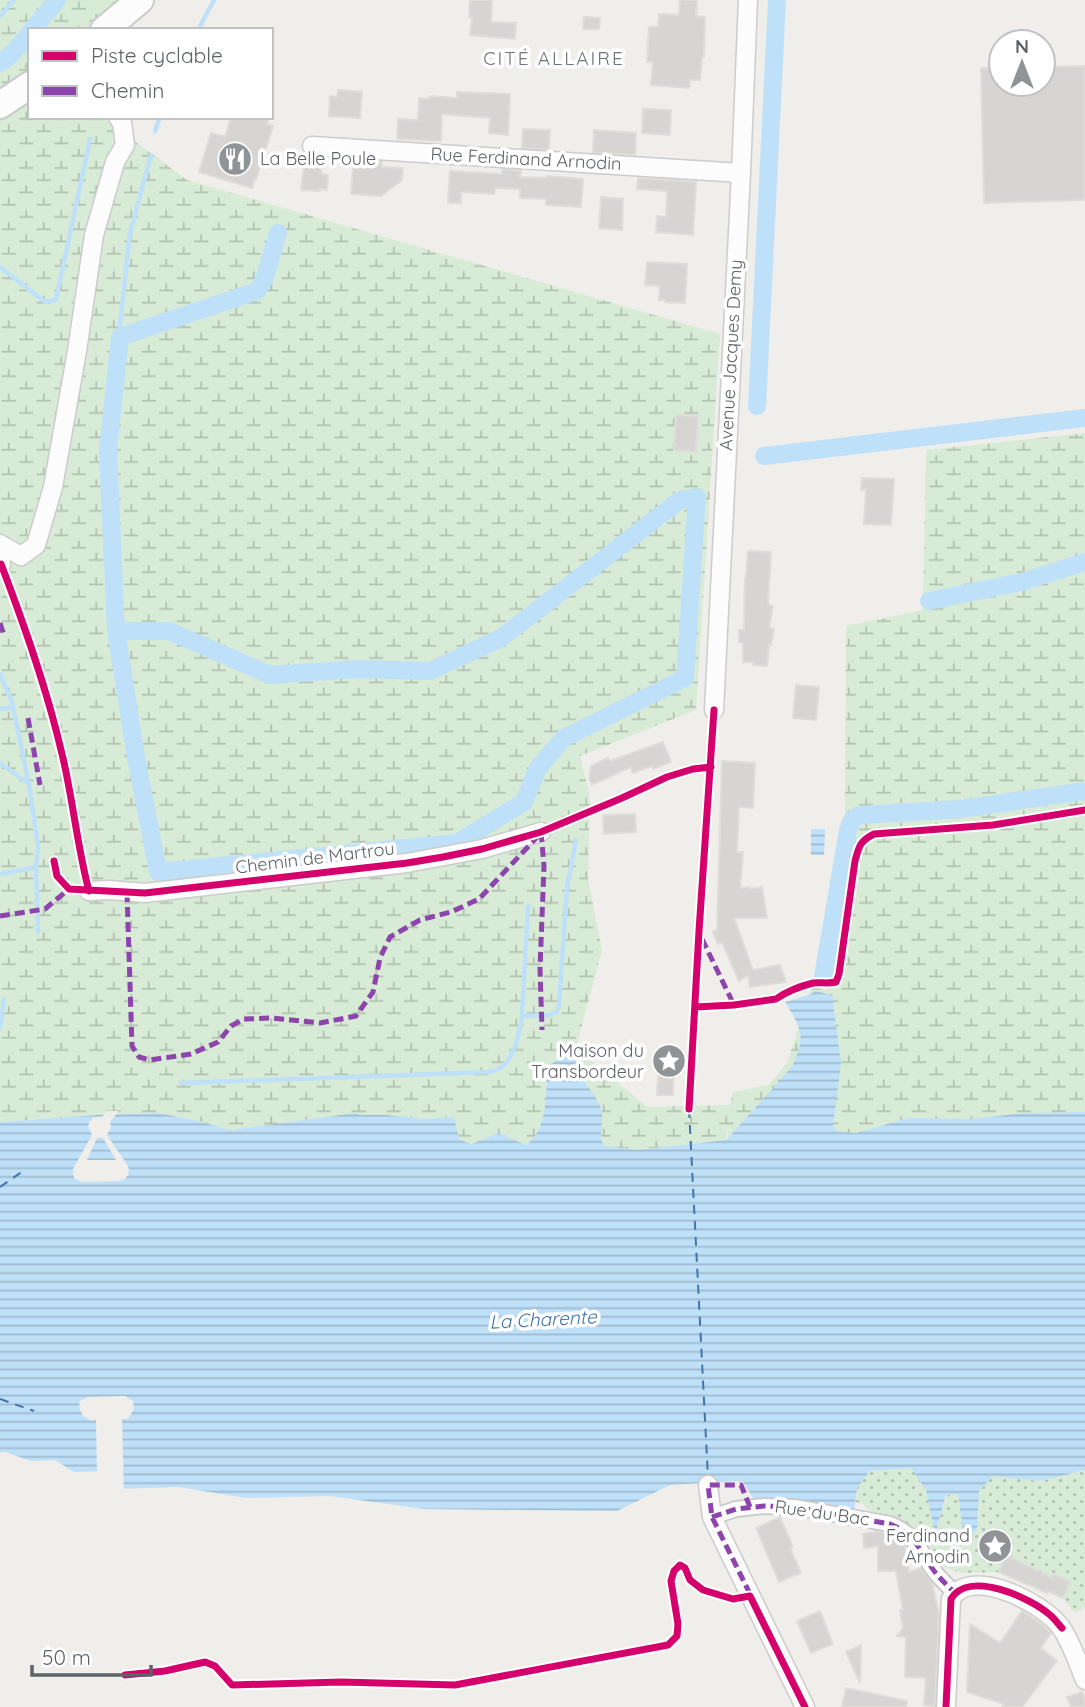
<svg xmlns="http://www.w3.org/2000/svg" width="1085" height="1707" font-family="Quicksand,sans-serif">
<defs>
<pattern id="grass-dots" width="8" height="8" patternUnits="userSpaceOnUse" patternTransform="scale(1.75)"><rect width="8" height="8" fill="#d8ebd6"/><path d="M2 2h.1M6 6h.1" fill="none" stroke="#b2c2b1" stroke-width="1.8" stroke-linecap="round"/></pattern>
<pattern id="wetland-marsh" width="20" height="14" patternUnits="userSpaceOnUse" patternTransform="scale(1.75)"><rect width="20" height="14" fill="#d8ebd6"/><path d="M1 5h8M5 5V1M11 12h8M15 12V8" fill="none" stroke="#b2c2b1"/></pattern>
<pattern id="water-rules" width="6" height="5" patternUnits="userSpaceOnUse" patternTransform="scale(1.75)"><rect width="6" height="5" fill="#bfe0f9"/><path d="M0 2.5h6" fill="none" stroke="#9eb9cd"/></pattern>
</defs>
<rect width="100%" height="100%" fill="#efeeea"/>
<path fill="url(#grass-dots)" d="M 912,1468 L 926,1490 L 935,1533 L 947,1495 L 958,1494 L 965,1546 L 977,1528 L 979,1491 L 993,1476 L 1040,1481 L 1085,1470 L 1085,1608 L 1075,1613 L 1063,1598 L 999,1572 L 962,1573 L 934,1564 L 884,1516 C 876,1514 868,1512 863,1504 L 856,1502 L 857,1488 L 870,1471 Z"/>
<path fill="url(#wetland-marsh)" d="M 0,0 L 137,0 L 123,30 L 30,30 L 30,117 L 102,117 L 187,180 L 720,334 L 696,710 L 580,756 L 590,797 L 588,879 L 602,950 L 576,1048 L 647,1107 L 730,1105 L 733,1092 L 769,1085 L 787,1063 L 810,991 L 818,974 L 845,814 L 846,626 L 923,610 L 926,450 L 1085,433 L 1085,1131 L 826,1135 L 799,1077 L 728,1139 L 728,1126 L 726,1140 L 638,1150 L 604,1146 L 600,1137 L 602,1109 L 577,1069 L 575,1059 L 547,1068 C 546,1092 548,1130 526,1145 L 499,1133 L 471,1144 L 459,1139 L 454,1117 L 424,1119 L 386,1115 L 360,1115 L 355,1113 L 231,1130 L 198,1121 L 159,1113 L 98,1115 L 0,1122 Z"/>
<path fill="url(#water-rules)" d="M 811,829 L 825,829 L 824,855 L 811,855 Z
M 815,991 L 832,995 L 841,1063 L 833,1126 L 837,1131 L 856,1133 L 908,1118 L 972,1119 L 1025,1113 L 1085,1112 L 1085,1470 L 1040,1481 L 993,1476 L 979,1491 L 977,1528 L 965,1547 L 958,1494 L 946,1495 L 935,1535 L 926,1490 L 911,1468 L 870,1471 L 857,1488 L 854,1514 L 829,1504 L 753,1498 L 743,1482 L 738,1481 L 670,1485 L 617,1511 L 424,1509 L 331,1496 L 246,1498 L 179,1487 L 117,1489 L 115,1471 L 74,1472 L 55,1460 L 31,1461 L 5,1452 L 0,1452 L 0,1122 L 98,1115 L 159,1113 L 198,1121 L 231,1130 L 355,1113 L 360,1115 L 386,1115 L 424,1119 L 454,1117 L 459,1139 L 471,1144 L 499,1133 L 526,1145 C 548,1130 546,1092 547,1068 L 564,1054 L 575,1059 C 579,1080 594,1090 601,1108 C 605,1120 597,1131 604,1146 L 638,1150 L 726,1140 L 792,1067 C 806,1035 802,1030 785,1002 L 809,995 Z"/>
<path fill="#efeeea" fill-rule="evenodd" d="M 107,1111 L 119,1111 L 110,1122 L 111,1128 L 107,1135 L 126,1163 L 129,1169 L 128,1175 L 125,1179 L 119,1181 L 81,1182 L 75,1179 L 73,1175 L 73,1169 L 92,1135 L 88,1126 L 90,1121 L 93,1118 L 103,1116 ZM 97,1138 L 103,1138 L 116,1160 L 87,1160 Z
M 125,1396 L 133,1401 L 134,1409 L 128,1419 L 122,1419 L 124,1493 L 117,1493 L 114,1490 L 112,1475 L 97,1475 L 96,1420 L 90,1420 L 83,1416 L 79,1407 L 80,1401 L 88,1397 Z"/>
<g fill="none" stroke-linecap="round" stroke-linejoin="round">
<path stroke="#bfe0f9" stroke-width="4.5" d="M 0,16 L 14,0
M 198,30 L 214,0
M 155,131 L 160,117
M 0,267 L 45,302 L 56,300 L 90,139
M 120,337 L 120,325 L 130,233 L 151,155
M 0,674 L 12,702 L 29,785 L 38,847 L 36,867 L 38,932
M 0,709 L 13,707
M 0,763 L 29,784
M 0,874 L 36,867
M 522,1016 L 549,1015 L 557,1012 L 559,1006 L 567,887 L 576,840
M 0,1028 L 4,999
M 181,1083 L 489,1072 C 493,1071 497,1070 500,1068 C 515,1059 519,1032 522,1016 L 528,906"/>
<path stroke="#bfe0f9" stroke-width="18" d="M 32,30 L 57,0
M 0,63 L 11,55 L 30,33
M 757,406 L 777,0
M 764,456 L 1085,418
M 929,601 L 1021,582 L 1085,562
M 116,631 L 169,631 L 270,675 L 358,669 L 430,671 L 501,638 L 680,500 L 697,497 L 685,678 L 564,738 L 538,768 L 524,802 L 457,843 L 158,872 L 136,757 L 116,631 L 108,450 L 120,337 L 257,291 L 264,280 L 278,233
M 823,977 L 848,830 L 852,820 L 859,815 L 961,809 L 1085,791"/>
<path stroke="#4174aa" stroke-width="2" stroke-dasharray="9 7" stroke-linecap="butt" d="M 689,1109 L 708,1478
M 0,1187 L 26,1169
M 0,1399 L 34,1411"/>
</g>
<path fill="#d6d5d3" stroke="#deddd9" stroke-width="2" d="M 470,0 L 492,0 L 491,22 L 516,23 L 515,39 L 470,35 L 472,18 L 469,17 Z
M 680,0 L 697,0 L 696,16 L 705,17 L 704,57 L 702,57 L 700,80 L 690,80 L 689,88 L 651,85 L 653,62 L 647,62 L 649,27 L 658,27 L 659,14 L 679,15 Z
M 584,17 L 600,18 L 599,29 L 583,29 Z
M 1085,66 L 1085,200 L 984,203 L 981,68 L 1001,68 L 1001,84 L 1043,84 L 1043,67 Z
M 338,90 L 362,92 L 360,118 L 329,116 L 330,96 L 337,97 Z
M 457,92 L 510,94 L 508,135 L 489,133 L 490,118 L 442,114 L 441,141 L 397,139 L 398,119 L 418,120 L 419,98 L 429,99 L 430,96 L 457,98 Z
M 643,109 L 671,110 L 670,135 L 642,133 Z
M 231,117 L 269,117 L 267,124 L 273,126 L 256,180 L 254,180 L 252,188 L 199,172 L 211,133 L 225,137 Z
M 523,129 L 550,130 L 549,150 L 522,148 Z
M 594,130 L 636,133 L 635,155 L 593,152 Z
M 305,157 L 323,158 L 321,174 L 328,175 L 327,190 L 320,189 L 320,191 L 301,190 Z
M 366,161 L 382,162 L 382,167 L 403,168 L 402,180 L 381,196 L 351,194 L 353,167 L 366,168 Z
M 502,169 L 521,171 L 520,177 L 547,178 L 547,176 L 583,179 L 581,207 L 546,205 L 546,199 L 520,198 L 520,189 L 495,188 L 494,194 L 461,192 L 461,203 L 448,203 L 450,171 L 502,174 Z
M 638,178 L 696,182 L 693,235 L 656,232 L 657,216 L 666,217 L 667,191 L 637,189 Z
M 601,197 L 623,199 L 622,230 L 599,228 Z
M 647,262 L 687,264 L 685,303 L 665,302 L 665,300 L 659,300 L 660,286 L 645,285 Z
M 676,415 L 698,416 L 696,452 L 674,450 Z
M 862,478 L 894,479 L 891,525 L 864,524 L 866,490 L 861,490 Z
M 748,551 L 771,552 L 768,604 L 773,606 L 769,628 L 774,629 L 771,645 L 769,645 L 767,666 L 753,665 L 753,662 L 743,662 L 743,643 L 739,642 L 739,630 L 744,630 L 745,578 L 746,578 Z
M 796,685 L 819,687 L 816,720 L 793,718 Z
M 663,742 L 671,762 L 653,769 L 652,766 L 633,773 L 631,767 L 592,785 L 589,778 L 591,766 L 608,758 L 610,761 Z
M 722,761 L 755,763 L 753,808 L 739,807 L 737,852 L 743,852 L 740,888 L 749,887 L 749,889 L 762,887 L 767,918 L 734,918 L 753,970 L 780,965 L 786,982 L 750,987 L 748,975 L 739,981 L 722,942 L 718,944 L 713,932 L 717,930 Z
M 635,814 L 636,832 L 604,834 L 603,815 Z
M 659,1064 L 674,1064 L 673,1095 L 657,1095 Z
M 780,1517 L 793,1547 L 790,1548 L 801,1573 L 779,1582 L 756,1528 Z
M 877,1531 L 887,1533 L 903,1544 L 906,1547 L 905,1548 L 909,1572 L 921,1568 L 932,1583 L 939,1614 L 935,1706 L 924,1705 L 926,1678 L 905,1677 L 906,1637 L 897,1636 L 903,1628 L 900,1610 L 903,1610 L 896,1571 L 878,1571 L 878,1546 L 864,1548 L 863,1534 Z
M 1006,1555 L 1052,1578 L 1054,1574 L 1070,1582 L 1063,1598 L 1047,1591 L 1047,1593 L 999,1572 Z
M 820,1611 L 833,1644 L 811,1653 L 797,1621 Z
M 1022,1611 L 1043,1625 L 1051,1633 L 1041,1648 L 1057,1661 L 1022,1707 L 1002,1707 L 1004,1704 L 967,1692 L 970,1624 L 1000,1643 Z
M 861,1645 L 860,1683 L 846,1652 Z
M 846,1688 L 907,1701 L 906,1707 L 842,1707 Z
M 1082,1692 L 1085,1699 L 1085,1707 L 1071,1707 L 1067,1697 Z"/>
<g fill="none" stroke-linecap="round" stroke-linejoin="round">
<g stroke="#cbcccc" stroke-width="18">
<path id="pedestrian" d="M 712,1517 L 736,1509 L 764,1506 L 794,1507 L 890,1524 C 913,1533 919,1548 932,1568 C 938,1577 947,1585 955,1593"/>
</g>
<g stroke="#cbcccc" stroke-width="21">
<path id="minor" d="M 312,146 L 741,173
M 0,544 L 21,556 L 36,545 L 53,487 L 77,351 L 94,235 L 115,162 L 125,145 L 122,123 L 118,117
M 0,560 L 1,564
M 714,710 L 741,173 L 748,0
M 89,891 L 109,890 L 145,893 L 407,863 L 482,849 L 541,832
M 708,1485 L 712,1517 L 805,1707
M 946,1707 L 951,1599 C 971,1565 1042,1603 1060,1626 C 1071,1641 1078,1663 1085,1680"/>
</g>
<g stroke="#cacacb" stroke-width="30">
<path id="secondary" d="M 104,30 L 140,0
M 0,105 L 30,85"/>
</g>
<use href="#pedestrian" stroke="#fdfcfc" stroke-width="14"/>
<use href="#minor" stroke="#fdfcfc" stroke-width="18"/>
<use href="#secondary" stroke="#fdfcfc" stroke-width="26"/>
<path stroke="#8e44ad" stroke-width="5" stroke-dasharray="10 5" stroke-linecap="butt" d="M 0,623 L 4,635
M 28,718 L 40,785
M 541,832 L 544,866 L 540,968 L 542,1030
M 127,892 L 132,1046 L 139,1057 L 150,1060 L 191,1054 L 218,1042 L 231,1026 L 244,1019 L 272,1018 L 320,1023 L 356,1016 L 373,992 L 380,958 L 390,937 L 420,920 L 451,912 L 479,899 L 539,835
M 0,916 L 45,909 L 69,889
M 702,939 L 734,1005
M 750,1507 L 741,1485 L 708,1485 L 712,1517 L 753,1600
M 712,1517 L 736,1509 L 764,1506 L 794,1507 L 890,1524 C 913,1533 919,1548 932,1568 C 938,1577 947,1585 955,1593"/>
<g stroke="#fff" stroke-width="11">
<path id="cycleway" d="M 1,564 C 25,627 47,689 62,754 C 73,799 77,846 89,891
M 54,861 L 57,876 L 69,889 L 145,893 L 407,863 L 443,857 L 482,849 L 541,832 L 622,798 L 667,777 L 693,769 L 711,767
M 695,1007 L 734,1005 L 776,999 C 786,992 801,986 813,983 C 821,982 828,984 836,982 L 839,974 L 855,861 C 859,846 860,841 874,834 L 993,825 L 1085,810
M 689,1109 L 699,931 L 714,710
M 125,1675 L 165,1671 L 205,1662 L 215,1666 L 232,1685 L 341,1682 L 455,1685 L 668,1645 L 677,1636 L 678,1624 L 671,1581 L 674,1571 L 680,1565 L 685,1568 L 690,1580 L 703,1590 L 733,1599 L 750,1596 L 805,1707
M 946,1707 L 951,1599 C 969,1569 1031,1598 1050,1615 C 1055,1619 1058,1624 1062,1628"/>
</g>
<use href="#cycleway" stroke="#d6006c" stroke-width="7"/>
</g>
<defs>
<g id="restaurant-disc" transform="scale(1.75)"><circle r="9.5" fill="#919496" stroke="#fff"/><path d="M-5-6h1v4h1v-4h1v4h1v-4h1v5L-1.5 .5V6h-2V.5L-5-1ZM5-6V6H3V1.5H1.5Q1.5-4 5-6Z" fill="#fff"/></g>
<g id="sight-disc" transform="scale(1.75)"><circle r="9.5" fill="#919496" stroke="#fff"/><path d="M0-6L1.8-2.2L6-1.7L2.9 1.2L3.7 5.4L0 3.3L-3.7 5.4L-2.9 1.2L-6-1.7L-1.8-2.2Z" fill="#fff"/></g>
</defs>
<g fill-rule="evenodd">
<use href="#restaurant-disc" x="235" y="159"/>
<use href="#sight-disc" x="669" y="1061"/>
<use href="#sight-disc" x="995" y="1546"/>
</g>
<g text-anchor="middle" stroke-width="7" stroke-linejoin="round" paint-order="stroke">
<g font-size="18" fill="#5f6368" stroke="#fff" text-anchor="end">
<text x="260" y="165" text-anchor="start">La Belle Poule</text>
<text x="644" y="1057">Maison du<tspan x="644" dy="21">Transbordeur</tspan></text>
<text x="970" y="1542">Ferdinand<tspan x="970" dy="21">Arnodin</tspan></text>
</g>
<g font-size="18" fill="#5f6368" stroke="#fff">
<text transform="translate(526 159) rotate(3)" y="6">Rue Ferdinand Arnodin</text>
<text transform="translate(731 355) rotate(-87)" y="6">Avenue Jacques Demy</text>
<text transform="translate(315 858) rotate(-7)" y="6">Chemin de Martrou</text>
<text transform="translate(822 1513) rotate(8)" y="6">Rue du Bac</text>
</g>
<g font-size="19" letter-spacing="2" fill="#70757a" stroke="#fff">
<text x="554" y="65">CITÉ ALLAIRE</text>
</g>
<g font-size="19" font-style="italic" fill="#4174aa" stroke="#fff">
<text transform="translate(543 1319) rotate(-3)" y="7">La Charente</text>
</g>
</g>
<rect x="28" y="28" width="245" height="91" fill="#ffffff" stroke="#bfc1c3" stroke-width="2"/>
<rect x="42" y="51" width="35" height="10" fill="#d6006c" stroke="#bfc1c3" stroke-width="2"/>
<text x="91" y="63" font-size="21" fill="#5f6368">Piste cyclable</text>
<rect x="42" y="86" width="35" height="10" fill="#8e44ad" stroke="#bfc1c3" stroke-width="2"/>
<text x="91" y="98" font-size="21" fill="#5f6368">Chemin</text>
<g transform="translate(1022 63)"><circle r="33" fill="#ffffff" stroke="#bfc1c3" stroke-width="2"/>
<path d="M0-5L12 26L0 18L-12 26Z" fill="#919496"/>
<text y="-10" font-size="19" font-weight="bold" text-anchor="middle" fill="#5f6368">N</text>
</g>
<path d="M32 1665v10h119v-10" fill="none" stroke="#5f6368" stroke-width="3.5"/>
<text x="42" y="1665" font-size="21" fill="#5f6368" stroke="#ffffff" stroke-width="5" paint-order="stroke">50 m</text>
</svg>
